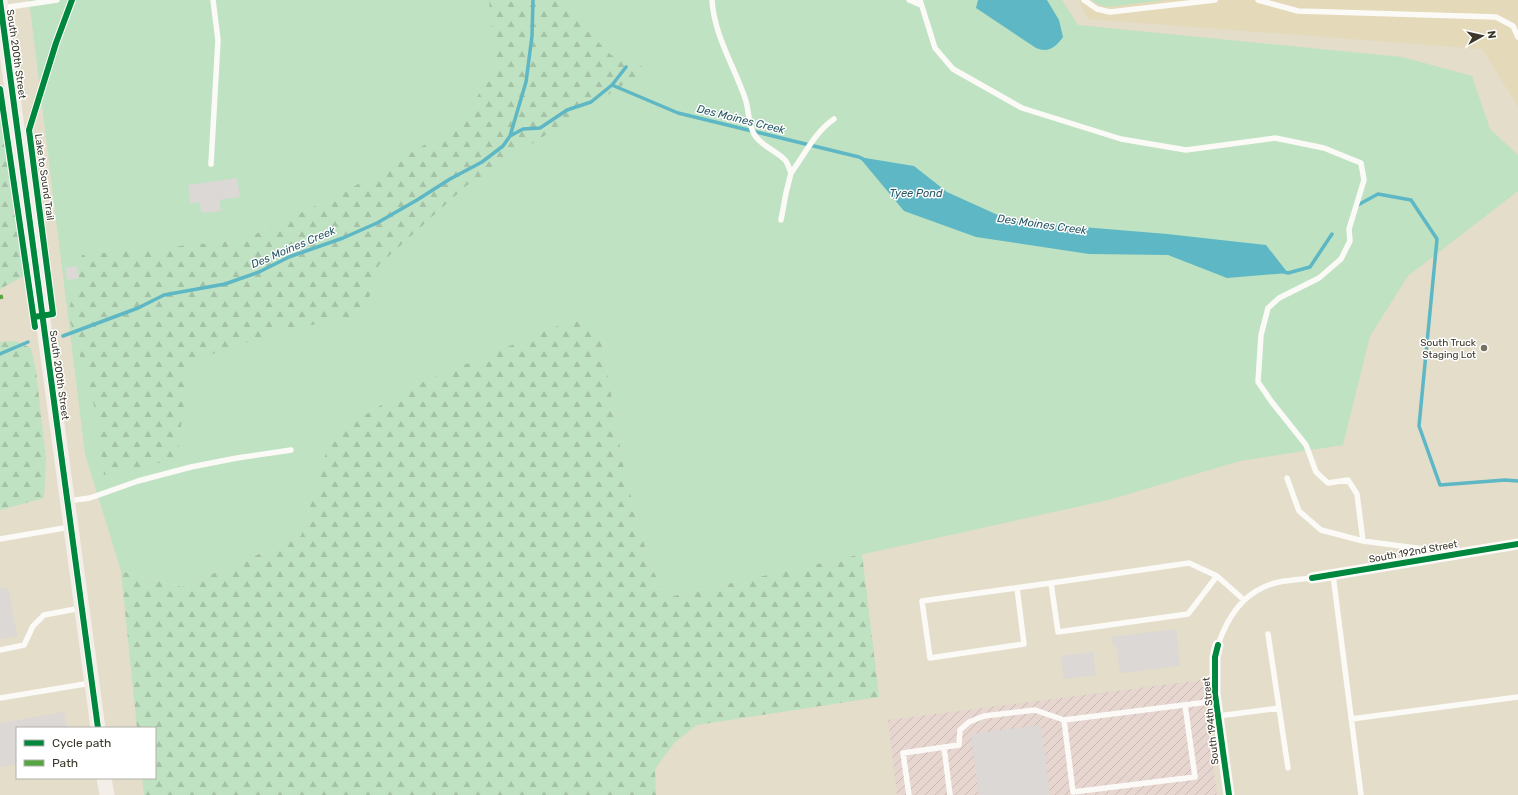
<svg xmlns="http://www.w3.org/2000/svg" width="1518" height="795" font-family="Rubik,sans-serif">
<defs>
<pattern id="industrial-furrows" width="10" height="10" patternUnits="userSpaceOnUse"><rect width="10" height="10" fill="#e7d6d0"/><path d="M-1 1l2-2M0 10L10 0M9 11l2-2" fill="none" stroke="#c7b8b3"/></pattern>
<pattern id="forest-firs" width="22" height="20" patternUnits="userSpaceOnUse"><rect width="22" height="20" fill="#bfe2c2"/><path d="M5 1l3.5 6h-7zM16 11l3.5 6h-7z" fill="#a5c2a7"/></pattern>
</defs>
<rect width="100%" height="100%" fill="#e3ddc9"/>
<path fill="#e4dab9" d="M 1079,0 L 1518,0 L 1518,106 L 1482,49 L 1088,19 Z"/>
<path fill="url(#industrial-furrows)" d="M 1202,680 L 1217,795 L 897,795 L 888,720 Z"/>
<path fill="#bfe2c2" d="M 29,0 L 1062,0 L 1078,25 L 1402,57 L 1472,76 L 1490,129 L 1518,155 L 1518,191 L 1408,276 L 1370,336 L 1343,445 L 1240,461 L 1108,500 L 669,597 L 651,568 L 625,475 L 602,342 L 332,436 L 301,536 L 182,587 L 121,571 L 85,454 Z
M 1092,0 L 1165,0 L 1106,7 L 1095,3 Z"/>
<path fill="url(#forest-firs)" d="M 489,0 L 569,0 L 571,14 L 611,55 L 648,69 L 466,186 L 379,265 L 364,314 L 274,333 L 189,362 L 177,459 L 104,475 L 95,409 L 68,314 L 82,255 L 243,240 L 343,193 L 463,122 L 495,66 Z
M 0,110 L 24,276 L 0,289 Z
M 574,319 L 602,342 L 625,475 L 651,568 L 669,597 L 862,554 L 879,697 L 697,725 L 675,742 L 655,769 L 656,795 L 144,795 L 142,778 L 155,778 L 155,728 L 137,728 L 121,571 L 182,587 L 301,536 L 331,436 L 409,388 Z
M 16,341 L 31,348 L 36,371 L 46,458 L 44,498 L 0,510 L 0,342 Z"/>
<path fill="#5eb7c5" d="M 978,0 L 1047,0 L 1059,20 L 1063,37 C 1055,48 1048,53 1036,48 L 976,8 Z
M 859,157 L 914,166 L 947,192 L 1011,221 L 1167,234 L 1266,245 L 1288,273 L 1227,278 L 1168,255 L 1089,254 L 976,237 L 904,211 Z"/>
<g fill="none" stroke-linecap="round" stroke-linejoin="round">
<path stroke="#5eb7c5" stroke-width="3.5" d="M 612,85 L 678,113 L 859,157 L 863,159
M 510,136 L 526,82 L 532,36 L 533,0
M 1356,206 L 1378,194 L 1411,200 L 1437,239 L 1419,426 L 1440,485 L 1505,480 L 1518,481
M 1284,272 L 1288,273 L 1310,267 L 1332,234
M 63,336 L 138,308 L 164,295 L 225,284 L 259,272 L 289,257 L 343,238 L 377,223 L 417,200 L 450,179 L 482,162 L 503,146 L 510,136 L 523,129 L 540,128 L 567,110 L 591,102 L 612,85 L 626,67
M 0,354 L 28,342"/>
</g>
<path fill="#dbd8d6" d="M 237,178 L 240,197 L 219,200 L 221,211 L 201,213 L 200,202 L 190,204 L 188,185 Z
M 77,266 L 79,278 L 67,280 L 65,268 Z
M 8,588 L 17,636 L 0,639 L 0,589 Z
M 1176,629 L 1180,666 L 1120,673 L 1117,647 L 1113,647 L 1112,637 Z
M 1093,652 L 1096,675 L 1064,679 L 1061,656 Z
M 64,712 L 67,728 L 17,728 L 17,764 L 0,767 L 0,723 Z
M 1041,725 L 1050,795 L 979,795 L 971,734 Z"/>
<g fill="none" stroke-linecap="round" stroke-linejoin="round">
<path stroke="#fbfaf7" stroke-width="5.5" d="M 712,0 C 714,35 734,66 745,98 C 749,109 748,123 754,134 C 761,146 775,150 784,159 C 788,162 789,169 791,173 L 786,193 L 781,220
M 909,0 L 921,5
M 920,0 L 935,48 L 953,69 L 1022,108 L 1121,139 L 1186,150 L 1275,138 L 1324,148 L 1361,163 L 1364,180 L 1349,229 L 1350,241 L 1341,259 L 1319,278 L 1279,298 L 1268,308 L 1261,335 L 1258,382 L 1271,401 L 1306,445 L 1316,472 L 1328,483 L 1348,480 L 1357,494 L 1363,541
M 1084,0 L 1097,9 L 1110,12 L 1215,0
M 1258,0 L 1298,11 L 1496,17 L 1513,26 L 1518,37
M 2,8 L 57,0
M 211,164 L 218,40 L 213,0
M 791,173 C 805,154 815,132 834,119
M 1287,478 L 1299,511 L 1321,530 L 1363,541 L 1416,548 L 1452,551
M 68,501 L 90,498 L 138,481 L 191,467 L 237,458 L 291,450
M 0,539 L 70,527
M 1333,575 L 1361,795
M 1217,576 L 1188,614 L 1058,632 L 1051,583 L 1189,563 L 1217,576 L 1244,600
M 1017,588 L 1024,644 L 930,658 L 922,601 L 1051,583
M 1268,634 L 1288,768
M 1218,645 C 1226,621 1239,598 1264,587 C 1278,580 1296,580 1312,578
M 0,650 L 24,645 L 33,626 L 44,615 L 81,608
M 0,698 L 91,683
M 1218,716 L 1279,708
M 1351,719 L 1518,697
M 1064,720 L 1073,792 L 1195,777 L 1185,705
M 944,747 L 950,795
M 909,795 L 903,753 L 959,745 L 960,730 L 969,722 L 984,716 L 1035,710 L 1064,720 L 1216,701"/>
<path stroke="#fbfaf7" stroke-width="11" d="M 1312,578 L 1518,544
M 1218,645 L 1215,657 L 1215,694 L 1229,795"/>
<path stroke="#f3eee8" stroke-width="15" d="M 0,1 L 98,728
M 104,778 L 107,795"/>
<path stroke="#54a642" stroke-width="5" stroke-dasharray="10 5" stroke-linecap="butt" d="M 0,295 L 1,299"/>
<g stroke="#fff" stroke-width="8">
<path id="cycleway" d="M 0,1 L 98,728
M 0,89 L 35,327
M 34,317 L 53,314 L 29,130 L 56,43 L 72,0
M 1312,578 L 1518,544
M 1218,645 L 1215,657 L 1215,694 L 1229,795"/>
</g>
<use href="#cycleway" stroke="#00873e" stroke-width="6"/>
</g>
<circle fill="#767161" stroke="#fff" stroke-width="1.5" cx="1484" cy="348" r="4"/>
<g text-anchor="middle" stroke-width="3" stroke-linejoin="round" paint-order="stroke">
<g font-size="10" fill="#3b3729" stroke="#fff">
<text transform="translate(17 54) rotate(82)" y="4">South 200th Street</text>
<text transform="translate(45 177) rotate(82)" y="4">Lake to Sound Trail</text>
<text transform="translate(60 375) rotate(82)" y="4">South 200th Street</text>
<text transform="translate(1413 551) rotate(-10)" y="4">South 192nd Street</text>
<text transform="translate(1210 721) rotate(-96)" y="4">South 194th Street</text>
</g>
<g font-size="10" fill="#3b3729" stroke="#fff" text-anchor="end">
<text x="1476" y="346">South Truck<tspan x="1476" dy="12">Staging Lot</tspan></text>
</g>
<g font-size="11" font-style="italic" fill="#245663" stroke="#fff">
<text transform="translate(741 119) rotate(14)" y="4">Des Moines Creek</text>
<text x="916" y="197">Tyee Pond</text>
<text transform="translate(1042 224) rotate(8)" y="4">Des Moines Creek</text>
<text transform="translate(293 247) rotate(-23)" y="4">Des Moines Creek</text>
</g>
</g>
<rect x="16" y="727" width="140" height="52" fill="#ffffff" stroke="#b1afa9"/>
<rect x="24" y="740" width="20" height="6" fill="#00873e" stroke="#b1afa9"/>
<text x="52" y="747" font-size="12" fill="#3b3729">Cycle path</text>
<rect x="24" y="760" width="20" height="6" fill="#54a642" stroke="#b1afa9"/>
<text x="52" y="767" font-size="12" fill="#3b3729">Path</text>
<g transform="translate(1482 36) rotate(82)" stroke="#ffffff" stroke-width="3" paint-order="stroke">
<path d="M0-3L7 15L0 10L-7 15Z" fill="#3b3729"/>
<text y="-6" font-size="11" font-weight="bold" text-anchor="middle" fill="#3b3729">N</text>
</g>
</svg>
